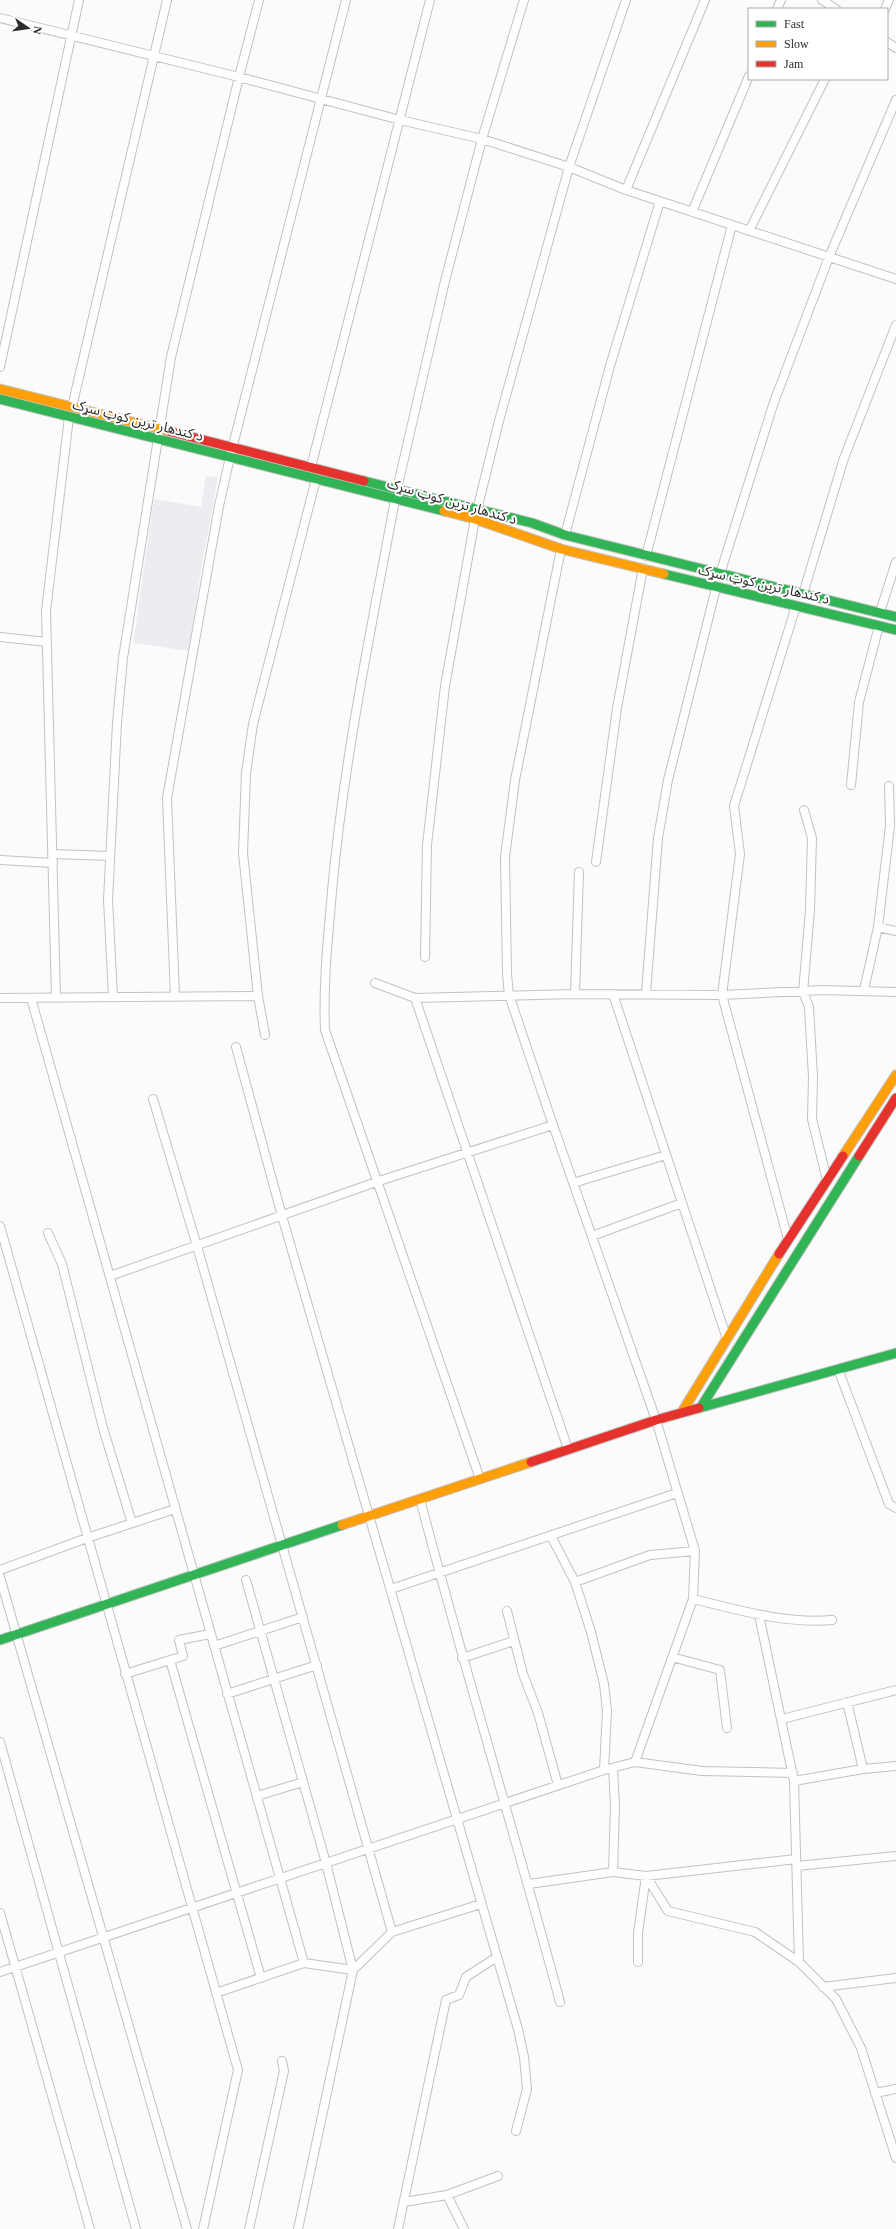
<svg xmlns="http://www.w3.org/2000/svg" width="896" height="2229" font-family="'Times New Roman','Noto Sans Arabic',serif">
<rect width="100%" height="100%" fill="#fbfbfb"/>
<path fill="#ebedf1" d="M 206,476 L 218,477 L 201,570 L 189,651 L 133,643 L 154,499 L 201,507 Z"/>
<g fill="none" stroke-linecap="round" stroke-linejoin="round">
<g stroke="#c2c2c2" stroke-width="10">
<path id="street" d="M 822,0 L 836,9
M 777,9 L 781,0
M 885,9 L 889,0
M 0,18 L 239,77 L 400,120 L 482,139 L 569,167 L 626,190 L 896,279
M 887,42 L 896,48
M 626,190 L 705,0
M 692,212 L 749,76
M 749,231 L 825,79
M 0,367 L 79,0
M 72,407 L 167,0
M 311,467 L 430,0
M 397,489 L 445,281 L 482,139 L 524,0
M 395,500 C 371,629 344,759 332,891 C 328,938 323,983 325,1030 L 480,1479
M 477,510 L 499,421 L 569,167 L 626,0
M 565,535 L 610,366 L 660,201
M 561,549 L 515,780 L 505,857 L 507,974 L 509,995 L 553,1125 L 656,1420 L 695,1551 L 693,1599 L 635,1762
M 646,556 L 732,225
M 720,574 L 774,402 L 829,257 L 896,100
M 803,594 L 844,458 L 896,325
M 880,612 L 896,562
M 0,637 L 47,642
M 851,785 L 859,702 L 879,626
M 804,810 L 812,838 L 810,910 L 803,992 L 809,1007 L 813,1077 L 812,1119 L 827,1180
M 53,854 L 110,856
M 0,860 L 53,863
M 596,862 L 617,708 L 643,568
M 878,927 L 896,931
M 425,957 L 427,845 L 445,686 L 475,519
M 375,983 L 415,998 L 575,994 L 722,995 L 822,990 L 896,992
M 864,990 L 878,927 L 890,826 L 889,786
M 646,993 L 658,838 L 668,780 L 716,588
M 575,994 L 579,872
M 613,994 L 727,1339
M 113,997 L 108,900 L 117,723 L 123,658 L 171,357 L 239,77 L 259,0
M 175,997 L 167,798 L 219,506 L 230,457 L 346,0
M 0,998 L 258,996
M 31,998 L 304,1963
M 56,998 L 46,611 L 69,417
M 415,998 L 568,1449
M 265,1035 L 258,996 L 243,853 L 246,773 L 253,724 L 316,479
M 236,1047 L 282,1216 L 518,2029 L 524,2057 L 527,2089 L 516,2131
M 153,1099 L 197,1246 L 392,1932
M 573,1183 L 666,1155
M 0,1226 L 238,2070 L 203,2229
M 48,1233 L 62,1264 L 103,1428 L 132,1523
M 592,1236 L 682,1203
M 788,1239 L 722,995 L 740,854 L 734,806 L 796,606
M 110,1276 L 379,1181 L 553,1125
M 838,1369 L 889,1504 L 896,1508
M 420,1499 C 464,1668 515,1834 560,2002
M 551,1536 L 575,1582 L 591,1632 L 604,1684 L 607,1711 L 604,1770
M 0,1570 L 87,1538 L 175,1509
M 0,1577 L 187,2229
M 246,1580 L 326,1863 L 353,1970 L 298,2229
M 575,1582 L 650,1555 L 695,1551
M 391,1589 L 677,1493
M 693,1599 C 739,1610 784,1624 832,1620
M 507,1611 L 523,1674 L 538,1713 L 558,1785
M 759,1615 L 794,1781 L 799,1962
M 214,1646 L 303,1617
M 672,1657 L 720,1670 L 727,1728
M 462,1658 L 514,1641
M 170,1660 L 261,1978
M 125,1674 L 183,1656 L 179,1640 L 210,1634
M 227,1694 L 317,1665
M 847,1702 L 863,1769
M 782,1719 L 896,1690
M 0,1742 L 136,2229
M 613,1768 L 615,1806 L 613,1872
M 794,1781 L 863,1769 L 896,1766
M 257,1796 L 303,1782
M 797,1866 L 896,1856
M 529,1884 L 613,1872 L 646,1876 L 668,1911 L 755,1932 L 799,1962 L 836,1999 L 861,2048 L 896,2158
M 0,1913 L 90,2229
M 638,1962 L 638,1933 L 646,1876 L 796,1859
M 0,1972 L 604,1770 L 635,1762 L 702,1771 L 793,1773
M 823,1987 L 896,1978
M 216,1993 L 304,1963 L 353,1970 L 392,1932 L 481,1904
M 875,2093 L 896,2089
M 447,2195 L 464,2229
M 404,2202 L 447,2195 L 498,2176
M 249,2229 L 284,2071 L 282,2061
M 398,2229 L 446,2000 L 459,1995 L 466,1977 L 497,1957"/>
</g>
<g stroke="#c2c2c2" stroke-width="11">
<path id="fast" d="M 0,399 L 444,511
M 364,481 L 532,523 L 565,535 L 896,617
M 664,574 L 896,630
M 701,1407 L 859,1156
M 699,1408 L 896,1353
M 0,1640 L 342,1525"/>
</g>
<g stroke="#c2c2c2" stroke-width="11">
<path id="slow" d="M 0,389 L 168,431
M 444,511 L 475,519 L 561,549 L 664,574
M 843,1156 L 896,1075
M 682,1412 L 779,1254
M 342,1525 L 531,1462"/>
</g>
<g stroke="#c2c2c2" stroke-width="11">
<path id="jam" d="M 168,431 L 364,481
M 859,1156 L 896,1098
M 779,1254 L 843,1156
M 531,1462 L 656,1420 L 699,1408"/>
</g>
<use href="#street" stroke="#fefefe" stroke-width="8"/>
<use href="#fast" stroke="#30b455" stroke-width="9"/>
<use href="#slow" stroke="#ff9f0a" stroke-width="9"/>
<use href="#jam" stroke="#e5322d" stroke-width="9"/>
</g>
<g text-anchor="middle" stroke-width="4" stroke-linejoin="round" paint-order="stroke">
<g font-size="14" fill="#2c2c2c" stroke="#fff">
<text transform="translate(138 420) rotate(14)" y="5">د کندهار ترين کوټ سړک</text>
<text transform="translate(452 501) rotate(16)" y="5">د کندهار ترين کوټ سړک</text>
<text transform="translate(764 584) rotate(13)" y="5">د کندهار ترين کوټ سړک</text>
</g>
</g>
<rect x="748" y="8" width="140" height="72" fill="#ffffff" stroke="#ababab"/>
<rect x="756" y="21" width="20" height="6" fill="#30b455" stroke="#ababab"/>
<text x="784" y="28" font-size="12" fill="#2c2c2c">Fast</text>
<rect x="756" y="41" width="20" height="6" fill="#ff9f0a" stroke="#ababab"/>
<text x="784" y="48" font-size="12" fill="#2c2c2c">Slow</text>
<rect x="756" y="61" width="20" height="6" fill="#e5322d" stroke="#ababab"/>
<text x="784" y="68" font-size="12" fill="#2c2c2c">Jam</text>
<g transform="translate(28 28) rotate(103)" stroke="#ffffff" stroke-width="3" paint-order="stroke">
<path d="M0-3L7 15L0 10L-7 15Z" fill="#2c2c2c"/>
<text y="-6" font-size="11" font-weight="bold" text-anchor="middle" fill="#2c2c2c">N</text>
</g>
</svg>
